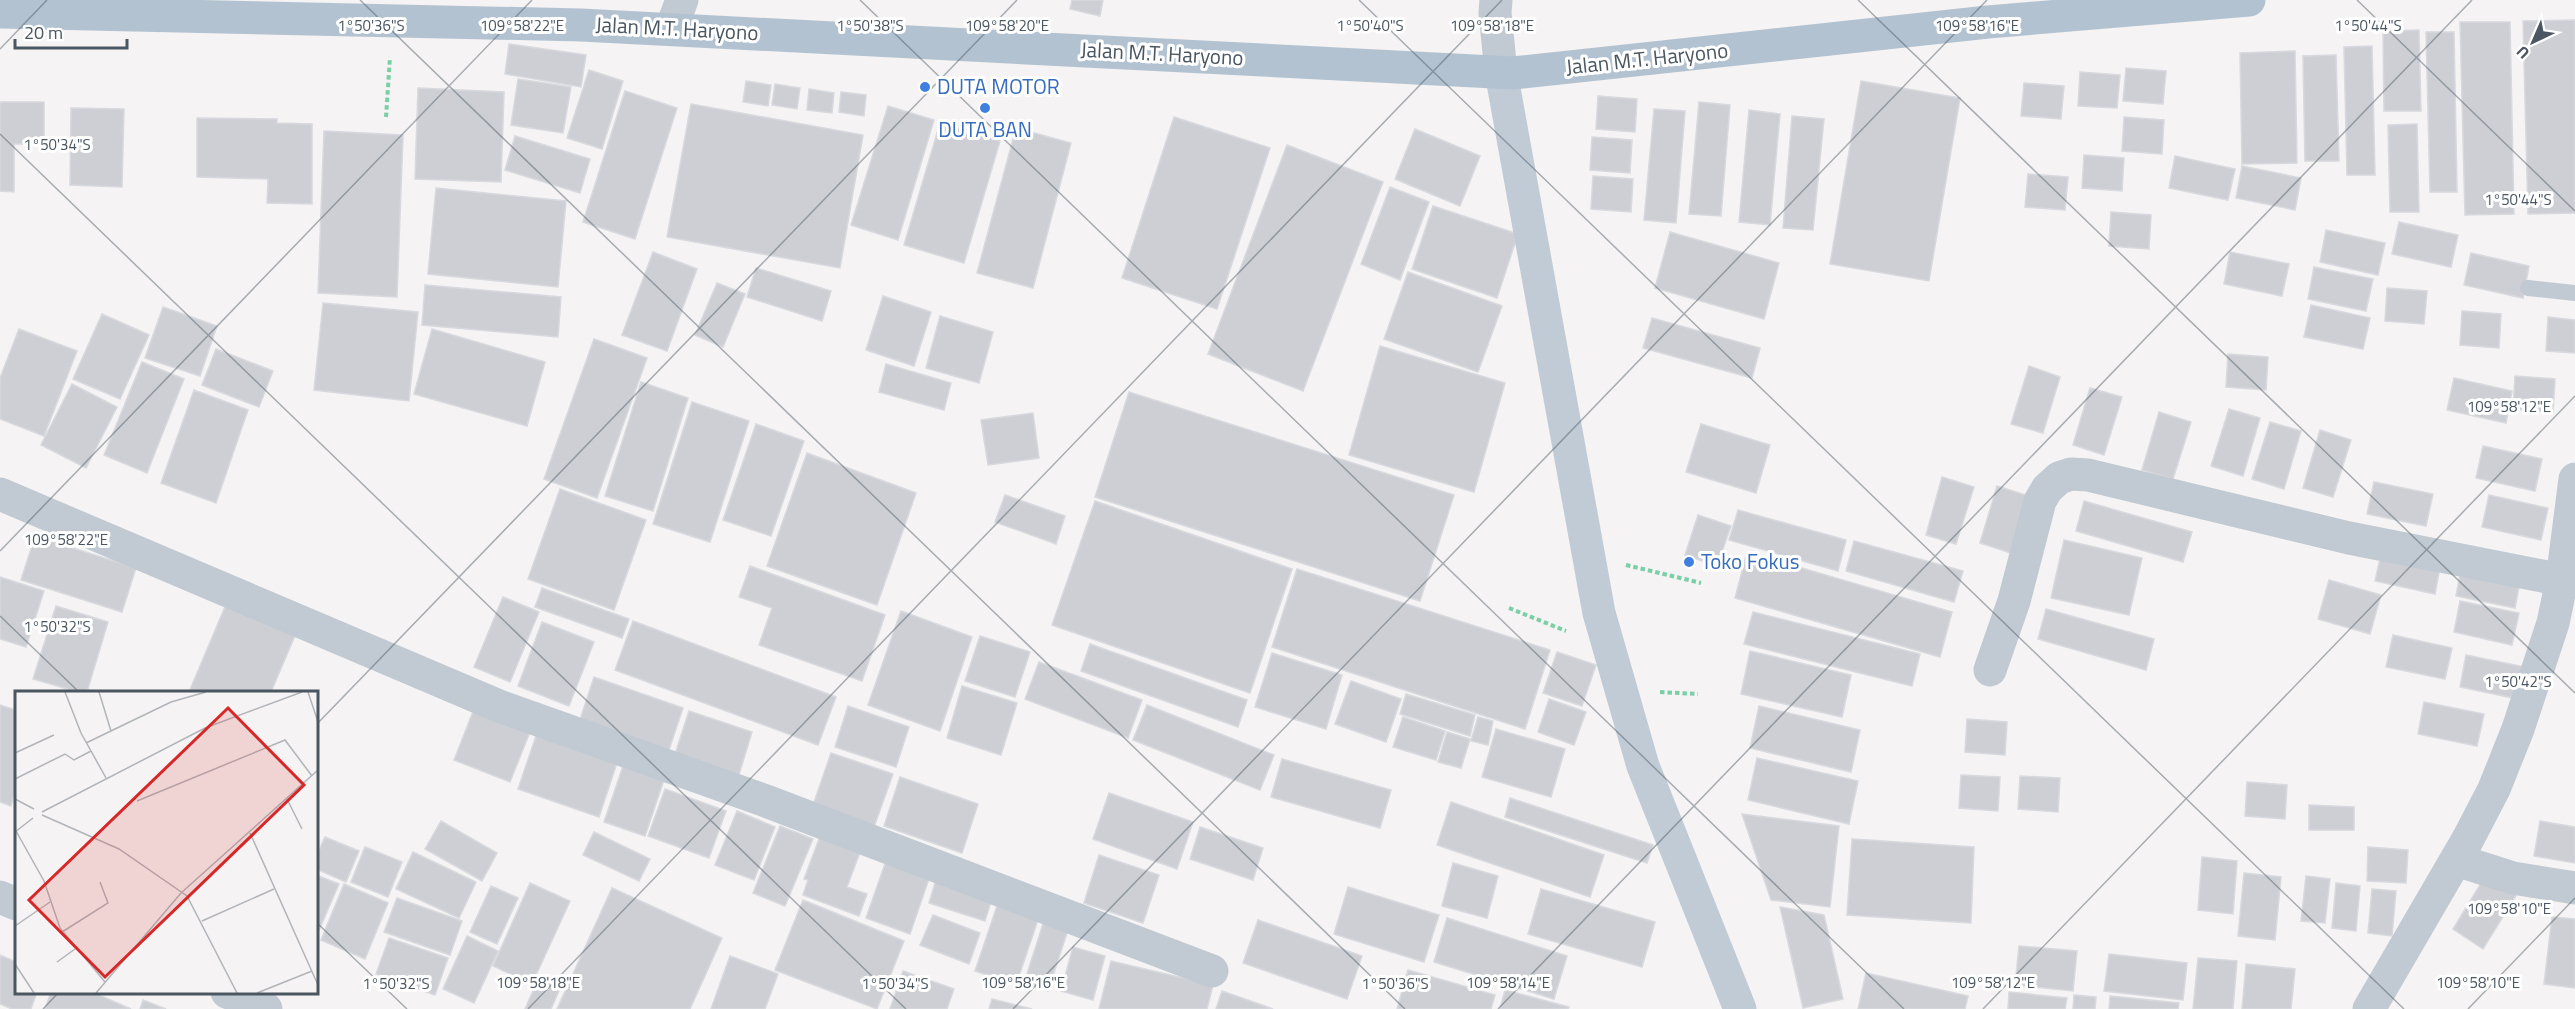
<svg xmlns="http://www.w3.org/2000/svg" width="2575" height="1009" font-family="'Titillium Web',sans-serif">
<rect width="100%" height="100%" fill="#f5f3f3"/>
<path fill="#cdcfd5" stroke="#d7d9de" stroke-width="1.5" d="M 1072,0 L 1103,0 L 1100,16 L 1070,9 Z
M 2575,20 L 2575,213 L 2528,214 L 2523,21 Z
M 2460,22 L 2510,22 L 2514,214 L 2465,215 Z
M 2419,30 L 2421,111 L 2384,111 L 2383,31 Z
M 2426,32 L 2454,32 L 2457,192 L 2430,192 Z
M 509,44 L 586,55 L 581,87 L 505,74 Z
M 2372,46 L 2375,175 L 2347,175 L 2344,47 Z
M 2295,51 L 2297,163 L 2242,164 L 2240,53 Z
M 2336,55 L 2339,161 L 2305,161 L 2303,56 Z
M 2126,68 L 2166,71 L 2163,104 L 2123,101 Z
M 589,70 L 623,81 L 602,149 L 567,138 Z
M 2080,72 L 2120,75 L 2117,108 L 2078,106 Z
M 518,79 L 571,87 L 563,133 L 511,125 Z
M 746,81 L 771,85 L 768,106 L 743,102 Z
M 1861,81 L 1960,98 L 1929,281 L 1830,264 Z
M 2024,83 L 2064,86 L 2061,119 L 2021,116 Z
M 775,84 L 800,88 L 797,109 L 772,105 Z
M 418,88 L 504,92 L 501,182 L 415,179 Z
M 809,89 L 834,93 L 832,113 L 807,110 Z
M 625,91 L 677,108 L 635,239 L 583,222 Z
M 841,92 L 866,95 L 864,116 L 839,112 Z
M 1598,96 L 1637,99 L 1635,132 L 1596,129 Z
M 0,102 L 44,102 L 44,144 L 14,144 L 14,192 L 0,191 Z
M 1699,102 L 1730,105 L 1721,216 L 1689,214 Z
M 691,104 L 863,135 L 840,268 L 667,237 Z
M 888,106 L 934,120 L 898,240 L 851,225 Z
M 71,108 L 124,109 L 122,187 L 70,185 Z
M 1654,109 L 1685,111 L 1676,223 L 1644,220 Z
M 1749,110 L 1780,114 L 1770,225 L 1739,222 Z
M 1792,116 L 1824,119 L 1813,230 L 1783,228 Z
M 1174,117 L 1270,148 L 1217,309 L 1122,278 Z
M 2124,117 L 2164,120 L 2162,154 L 2122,151 Z
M 197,118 L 277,119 L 277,123 L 312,124 L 312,204 L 267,203 L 268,179 L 197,177 Z
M 940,123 L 1000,141 L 964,263 L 904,245 Z
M 2417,124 L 2419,212 L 2390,212 L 2388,125 Z
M 1016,128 L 1071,143 L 1033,288 L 977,273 Z
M 1415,129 L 1480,156 L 1460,206 L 1395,179 Z
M 324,131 L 403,135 L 397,297 L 318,293 Z
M 515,136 L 590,159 L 580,193 L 505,170 Z
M 1592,137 L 1632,140 L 1630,173 L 1590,170 Z
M 1287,145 L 1383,182 L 1303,391 L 1208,354 Z
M 2084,155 L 2124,158 L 2122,191 L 2082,188 Z
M 2175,156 L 2235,169 L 2228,200 L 2169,188 Z
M 2242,166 L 2301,178 L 2295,210 L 2236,198 Z
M 2028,174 L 2068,177 L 2065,210 L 2025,207 Z
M 1593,176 L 1633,179 L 1631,212 L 1591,209 Z
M 1390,187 L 1429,202 L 1400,280 L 1361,264 Z
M 436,188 L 566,201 L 558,287 L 428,274 Z
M 1433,206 L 1518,234 L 1497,298 L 1412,269 Z
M 2111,212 L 2151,215 L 2149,249 L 2109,246 Z
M 2399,222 L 2458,235 L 2451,267 L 2392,254 Z
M 2326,230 L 2385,243 L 2378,275 L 2320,262 Z
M 1670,232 L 1779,263 L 1764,319 L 1655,288 Z
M 653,252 L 697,269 L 667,351 L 622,335 Z
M 2230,252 L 2289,264 L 2282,296 L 2224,284 Z
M 2471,253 L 2529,266 L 2523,298 L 2464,285 Z
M 2314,267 L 2373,279 L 2366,311 L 2308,299 Z
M 756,268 L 831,291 L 822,321 L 747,297 Z
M 1408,272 L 1502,306 L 1478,372 L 1384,339 Z
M 717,283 L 745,294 L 723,347 L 695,335 Z
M 425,285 L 561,297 L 558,337 L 422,325 Z
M 2387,288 L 2427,291 L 2424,324 L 2385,321 Z
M 883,296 L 931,312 L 914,366 L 866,350 Z
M 323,303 L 418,312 L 409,401 L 314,390 Z
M 2311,305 L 2370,318 L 2363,349 L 2304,337 Z
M 163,307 L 217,326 L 200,376 L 145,358 Z
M 2462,311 L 2501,314 L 2499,348 L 2460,345 Z
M 102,314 L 149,335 L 120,399 L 73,379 Z
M 940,316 L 993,332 L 979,383 L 926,368 Z
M 2548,317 L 2575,320 L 2575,353 L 2546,351 Z
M 1652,318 L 1760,348 L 1752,378 L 1643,348 Z
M 19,329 L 77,351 L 44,436 L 0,419 L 0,378 Z
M 432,329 L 545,362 L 527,426 L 414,394 Z
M 594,339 L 647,358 L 597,498 L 544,479 Z
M 1380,346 L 1505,383 L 1474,492 L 1349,455 Z
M 216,349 L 273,371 L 259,407 L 202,385 Z
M 2228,354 L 2268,357 L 2266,390 L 2226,387 Z
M 142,362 L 184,379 L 147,473 L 104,455 Z
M 886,364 L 951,383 L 944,410 L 879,392 Z
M 2029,366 L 2060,377 L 2043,433 L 2011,424 Z
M 2515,376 L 2555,379 L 2553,412 L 2513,409 Z
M 2454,378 L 2512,391 L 2506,423 L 2447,410 Z
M 641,382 L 688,398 L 653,511 L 605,496 Z
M 72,384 L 117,407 L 86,468 L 41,445 Z
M 2090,388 L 2122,397 L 2104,455 L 2073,445 Z
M 194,390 L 248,410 L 216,503 L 161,483 Z
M 1129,392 L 1454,495 L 1420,601 L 1095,497 Z
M 692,402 L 749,421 L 710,542 L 653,524 Z
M 2229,409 L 2260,418 L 2243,476 L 2211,466 Z
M 2159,412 L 2191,422 L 2173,479 L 2142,470 Z
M 1033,413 L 1039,458 L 988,465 L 981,420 Z
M 2270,422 L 2301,431 L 2284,489 L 2252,479 Z
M 756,424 L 804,441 L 771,536 L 723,520 Z
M 1701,424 L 1770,445 L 1756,493 L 1686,472 Z
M 2320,430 L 2351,440 L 2333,497 L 2303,488 Z
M 2483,446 L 2542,459 L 2535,491 L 2476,478 Z
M 807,453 L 916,493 L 877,605 L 767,566 Z
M 1942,477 L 1974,487 L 1956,544 L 1926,535 Z
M 2374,482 L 2433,494 L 2426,526 L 2367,514 Z
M 1997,486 L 2029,496 L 2011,553 L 1980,543 Z
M 560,489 L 646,520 L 614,610 L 528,579 Z
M 1005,495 L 1065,516 L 1056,544 L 995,522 Z
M 2489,495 L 2548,508 L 2541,540 L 2482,527 Z
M 1095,501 L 1292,569 L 1250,693 L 1052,625 Z
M 2084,501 L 2192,532 L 2183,562 L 2076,531 Z
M 1738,510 L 1846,540 L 1838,571 L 1729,540 Z
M 1698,515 L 1731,526 L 1717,566 L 1685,555 Z
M 35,536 L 136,568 L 122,612 L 21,580 Z
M 2064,540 L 2142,558 L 2129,615 L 2051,598 Z
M 1854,541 L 1963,571 L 1954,602 L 1846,571 Z
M 2382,550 L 2441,562 L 2435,594 L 2375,581 Z
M 1747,552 L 1952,612 L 1940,657 L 1735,598 Z
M 2462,564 L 2521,576 L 2515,608 L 2456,596 Z
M 750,566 L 885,615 L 862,681 L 759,645 L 772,608 L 739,597 Z
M 1297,569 L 1550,650 L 1525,729 L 1272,647 Z
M 0,577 L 44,591 L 26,647 L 0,639 Z
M 2329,580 L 2381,595 L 2370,634 L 2318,619 Z
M 542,588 L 629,619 L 622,638 L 535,607 Z
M 230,595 L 300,624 L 271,692 L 189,692 Z
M 503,597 L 539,612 L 510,682 L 474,667 Z
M 2460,601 L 2519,613 L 2512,645 L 2454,632 Z
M 56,606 L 108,622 L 87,692 L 78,692 L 33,679 Z
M 2046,609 L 2154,639 L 2146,670 L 2038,639 Z
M 901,611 L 972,637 L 940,731 L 868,705 Z
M 1753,612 L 1920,654 L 1912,686 L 1744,644 Z
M 633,621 L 836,697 L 818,745 L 615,670 Z
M 542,622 L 594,642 L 569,706 L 518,686 Z
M 2393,635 L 2452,648 L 2445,679 L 2386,667 Z
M 980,636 L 1030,652 L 1015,697 L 965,681 Z
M 1090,644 L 1247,700 L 1238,727 L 1081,671 Z
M 1750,651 L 1851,675 L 1842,717 L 1741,694 Z
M 1557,652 L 1596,665 L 1582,706 L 1543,693 Z
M 1272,653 L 1342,675 L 1326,729 L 1255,707 Z
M 2466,655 L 2525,667 L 2518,699 L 2460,687 Z
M 1039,662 L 1142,700 L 1128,738 L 1025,699 Z
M 594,677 L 683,708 L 667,756 L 578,726 Z
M 1351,681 L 1401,699 L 1386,742 L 1335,724 Z
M 962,686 L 1017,703 L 1001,755 L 947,738 Z
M 1406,694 L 1475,715 L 1470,736 L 1400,714 Z
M 1549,699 L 1586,712 L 1574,745 L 1538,732 Z
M 2424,702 L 2484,714 L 2477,746 L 2418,734 Z
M 476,704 L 532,727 L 510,782 L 454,760 Z
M 0,705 L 16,710 L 16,788 L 11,806 L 0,802 Z
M 1147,705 L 1274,755 L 1260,790 L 1133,740 Z
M 848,706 L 909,727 L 896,767 L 835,747 Z
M 1759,706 L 1860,730 L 1851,772 L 1750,748 Z
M 689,711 L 752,732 L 738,778 L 674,757 Z
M 1403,717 L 1445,731 L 1436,760 L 1393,747 Z
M 1478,717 L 1493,721 L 1488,745 L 1471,741 Z
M 1967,719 L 2007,722 L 2005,755 L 1965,752 Z
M 1496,729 L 1565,749 L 1551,797 L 1482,777 Z
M 538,730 L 619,757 L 599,817 L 518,789 Z
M 1447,732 L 1470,739 L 1461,768 L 1438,762 Z
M 831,753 L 893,774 L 874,827 L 813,805 Z
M 1757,758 L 1858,781 L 1849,824 L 1748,800 Z
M 1282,759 L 1391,790 L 1380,828 L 1271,797 Z
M 624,763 L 665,777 L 645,836 L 604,822 Z
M 1961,775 L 2000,777 L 1998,811 L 1959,808 Z
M 2020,776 L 2060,778 L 2058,812 L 2018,809 Z
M 900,777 L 978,804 L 962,853 L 884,826 Z
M 2247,782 L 2287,785 L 2285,819 L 2245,816 Z
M 665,789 L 726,811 L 709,858 L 648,836 Z
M 1109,793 L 1193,822 L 1177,869 L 1093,839 Z
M 1510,798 L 1653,845 L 1647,863 L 1505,817 Z
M 1451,802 L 1604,855 L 1590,897 L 1437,845 Z
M 2309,805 L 2354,807 L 2354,830 L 2309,830 Z
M 737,811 L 775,827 L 754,880 L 715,865 Z
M 1742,814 L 1839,826 L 1830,907 L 1771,900 Z
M 441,821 L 497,853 L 482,881 L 425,849 Z
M 2540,821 L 2575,827 L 2575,863 L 2534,856 Z
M 780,826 L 813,839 L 785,906 L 753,893 Z
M 1200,827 L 1263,848 L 1253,880 L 1190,859 Z
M 822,831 L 862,847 L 847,887 L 867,894 L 859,916 L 803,895 L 808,880 L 804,879 Z
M 594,832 L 650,859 L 639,881 L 583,855 Z
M 325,837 L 359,851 L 346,882 L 316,869 L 316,857 Z
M 1852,839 L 1974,847 L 1971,923 L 1847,915 Z
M 365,847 L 402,862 L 388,897 L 351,882 Z
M 2368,847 L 2408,850 L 2406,883 L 2367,881 Z
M 413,852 L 476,882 L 459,918 L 396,889 Z
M 1099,855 L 1159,875 L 1143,923 L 1084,903 Z
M 2202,857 L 2237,861 L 2233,914 L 2198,910 Z
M 887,858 L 931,873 L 910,934 L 866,918 Z
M 1453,863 L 1498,876 L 1487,918 L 1442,906 Z
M 938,873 L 994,892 L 985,921 L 929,903 Z
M 2244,873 L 2281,877 L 2275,940 L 2238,936 Z
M 316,875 L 339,884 L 316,937 Z
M 2486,875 L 2517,894 L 2483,949 L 2453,929 Z
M 2306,876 L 2330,879 L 2325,923 L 2301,921 Z
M 530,883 L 570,901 L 532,984 L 493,966 Z
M 2336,883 L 2360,886 L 2356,931 L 2332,928 Z
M 344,884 L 388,903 L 365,959 L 321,940 Z
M 491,886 L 518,898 L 497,944 L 470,932 Z
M 1348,887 L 1439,915 L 1424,962 L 1334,934 Z
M 612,888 L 722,938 L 690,1009 L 557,1009 Z
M 1541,889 L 1655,922 L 1642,967 L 1528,934 Z
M 2372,889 L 2396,891 L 2392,936 L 2368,933 Z
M 397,898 L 462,921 L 450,955 L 384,932 Z
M 803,900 L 904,941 L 877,1009 L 775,970 Z
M 999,900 L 1040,914 L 1016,985 L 975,971 Z
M 1780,907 L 1824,915 L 1843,999 L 1803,1008 Z
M 933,915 L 980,933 L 969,964 L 920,945 Z
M 2552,917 L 2575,919 L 2575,988 L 2544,984 Z
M 1447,918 L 1567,956 L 1554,999 L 1434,962 Z
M 1258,920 L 1362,956 L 1347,999 L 1243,963 Z
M 1044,921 L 1068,930 L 1048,991 L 1024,983 Z
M 467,936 L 498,951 L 474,1003 L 443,989 Z
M 389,938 L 448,958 L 435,995 L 376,974 Z
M 2019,946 L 2077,951 L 2073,991 L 2015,985 Z
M 1073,947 L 1105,956 L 1093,1000 L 1061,991 Z
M 2109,954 L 2187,963 L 2183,1000 L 2104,991 Z
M 0,955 L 16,962 L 16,992 L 37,992 L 31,1009 L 12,1009 L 0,1004 Z
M 730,956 L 778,974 L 765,1009 L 711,1009 Z
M 2198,958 L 2237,961 L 2233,1009 L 2193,1009 Z
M 1111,961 L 1213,985 L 1207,1009 L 1099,1009 Z
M 2246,964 L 2295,969 L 2291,1009 L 2242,1009 Z
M 1408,970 L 1495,995 L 1491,1009 L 1397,1009 Z
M 903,971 L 954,989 L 947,1009 L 890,1009 Z
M 1866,973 L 1968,996 L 1965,1009 L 1858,1009 Z
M 540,975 L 562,984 L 551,1009 L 525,1009 Z
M 1505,990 L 1569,1007 L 1568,1009 L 1500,1009 Z
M 1222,991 L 1273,1009 L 1216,1009 Z
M 51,992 L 92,992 L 131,1009 L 45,1009 Z
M 2009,992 L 2067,998 L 2065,1009 L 2008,1009 Z
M 2074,995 L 2096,997 L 2095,1009 L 2073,1009 Z
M 2110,996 L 2179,1003 L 2178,1009 L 2109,1009 Z
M 992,999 L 1032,1009 L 989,1009 Z
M 143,1000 L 166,1009 L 140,1009 Z"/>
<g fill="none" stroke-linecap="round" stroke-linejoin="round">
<path stroke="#7ad0a6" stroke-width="4" stroke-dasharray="4.5 3" stroke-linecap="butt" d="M 386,117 L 390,57
M 1626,565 L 1701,583
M 1509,608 L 1566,631
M 1660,692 L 1698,694"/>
<path stroke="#c1cad2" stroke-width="16" d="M 2528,288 L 2575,293"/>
<path stroke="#c1cad2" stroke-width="33" d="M 1496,0 L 1495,13 L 1501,72
M 671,29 L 682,0
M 0,494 L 499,706 L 766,801 L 1212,971
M 1990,670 L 2014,601 L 2040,501 L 2047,489 L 2059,478 L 2071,474 L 2088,475 L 2349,538 L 2562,580
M 2456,860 L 2513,878 L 2575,888
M 0,897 L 16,904
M 227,992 L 266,1009
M 2369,1009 L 2468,839 L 2494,789 L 2518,729 L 2553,623 L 2562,580 L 2575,479"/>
<path stroke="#c1cbd6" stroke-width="33" d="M 1501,72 L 1599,613 L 1643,766 L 1740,1009"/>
<path stroke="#b3c2d1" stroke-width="33" d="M 0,12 L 581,25 L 1513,73 L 1988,22 L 2249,0"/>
</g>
<path fill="none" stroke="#4a5661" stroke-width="1.5" stroke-opacity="0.45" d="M 360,0 L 1405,1009M 860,0 L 1904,1009M 1359,0 L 2404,1009M 1858,0 L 2575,693M 2357,0 L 2575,211M 0,49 L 47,0M 0,134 L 906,1009M 0,551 L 532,0M 0,616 L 79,692M 316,725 L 1017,0M 316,922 L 407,1009M 43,1009 L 59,992M 528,1009 L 1502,0M 1013,1009 L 1987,0M 1498,1009 L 2472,0M 1983,1009 L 2575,396M 2468,1009 L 2575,898"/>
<g fill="#3f7fe0" stroke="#fff" stroke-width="2">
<circle cx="925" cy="87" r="6"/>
<circle cx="985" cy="108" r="6"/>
<circle cx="1689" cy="562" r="6"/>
</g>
<g text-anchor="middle" stroke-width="6" stroke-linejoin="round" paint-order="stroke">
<g font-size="21" fill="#4a5661" stroke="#fff">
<text transform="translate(677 29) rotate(3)" y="7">Jalan M.T. Haryono</text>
<text transform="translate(1162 54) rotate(3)" y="7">Jalan M.T. Haryono</text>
<text transform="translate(1647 59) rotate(-6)" y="7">Jalan M.T. Haryono</text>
</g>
<g font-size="21" fill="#366cbe" stroke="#fff" text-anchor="start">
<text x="937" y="94">DUTA MOTOR</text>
<text x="985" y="137" text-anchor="middle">DUTA BAN</text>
<text x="1701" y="569">Toko Fokus</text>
</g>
</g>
<g transform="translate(15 691)">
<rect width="303" height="303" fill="#f5f3f3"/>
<path fill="none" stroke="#b1b4b9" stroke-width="1.5" d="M 50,1 L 66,42 L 91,87M 84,1 L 96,40M 293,1 L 303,31M 71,52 L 156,11 L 191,1M 0,62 L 39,44M 0,88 L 50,63 L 59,69 L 76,60M 0,108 L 19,118M 272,108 L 287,138M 122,110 L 270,49 L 297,85M 27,121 L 190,37 L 287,1M 27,124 L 104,158 L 172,205 L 222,302M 1,140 L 29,190 L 45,237 L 90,291M 0,141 L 18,127M 235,142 L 303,294M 187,230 L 259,198M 0,235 L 35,211M 47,241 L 93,212 L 85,191M 42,271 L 60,258M 0,273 L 19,302M 81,302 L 166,202 L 303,79M 242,302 L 297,280"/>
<path fill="#d62828" fill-opacity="0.15" stroke="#d62828" stroke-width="3" d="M 213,17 L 289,94 L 90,286 L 14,209 Z"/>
<rect width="303" height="303" fill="none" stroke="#4a5661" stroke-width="3"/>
</g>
<g font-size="15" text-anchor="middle" fill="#4a5661" stroke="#fff" stroke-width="6" stroke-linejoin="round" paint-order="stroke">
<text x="870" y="31">1°50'38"S</text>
<text x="1370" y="31">1°50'40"S</text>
<text x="2368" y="31">1°50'44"S</text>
<text x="371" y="31">1°50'36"S</text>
<text x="522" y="31">109°58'22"E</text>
<text x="1007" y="31">109°58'20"E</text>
<text x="1492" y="31">109°58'18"E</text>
<text x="1977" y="31">109°58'16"E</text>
<text x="57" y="150">1°50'34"S</text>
<text x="2518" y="205">1°50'44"S</text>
<text x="2509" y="412">109°58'12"E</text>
<text x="66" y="545">109°58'22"E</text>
<text x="57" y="632">1°50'32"S</text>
<text x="2518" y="687">1°50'42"S</text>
<text x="2509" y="914">109°58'10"E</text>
<text x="538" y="988">109°58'18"E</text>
<text x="1023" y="988">109°58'16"E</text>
<text x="1508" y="988">109°58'14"E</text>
<text x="1993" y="988">109°58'12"E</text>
<text x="2478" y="988">109°58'10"E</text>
<text x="396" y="989">1°50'32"S</text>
<text x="895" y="989">1°50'34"S</text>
<text x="1395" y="989">1°50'36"S</text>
</g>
<g transform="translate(2533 42) rotate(224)" stroke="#ffffff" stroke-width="4.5" paint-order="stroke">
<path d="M0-4.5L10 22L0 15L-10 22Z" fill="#4a5661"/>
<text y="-9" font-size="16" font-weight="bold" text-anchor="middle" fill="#4a5661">U</text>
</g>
<path d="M15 39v9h112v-9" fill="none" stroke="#4a5661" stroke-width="3"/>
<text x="24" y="39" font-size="18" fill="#4a5661" stroke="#ffffff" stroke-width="4.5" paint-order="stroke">20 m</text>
</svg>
